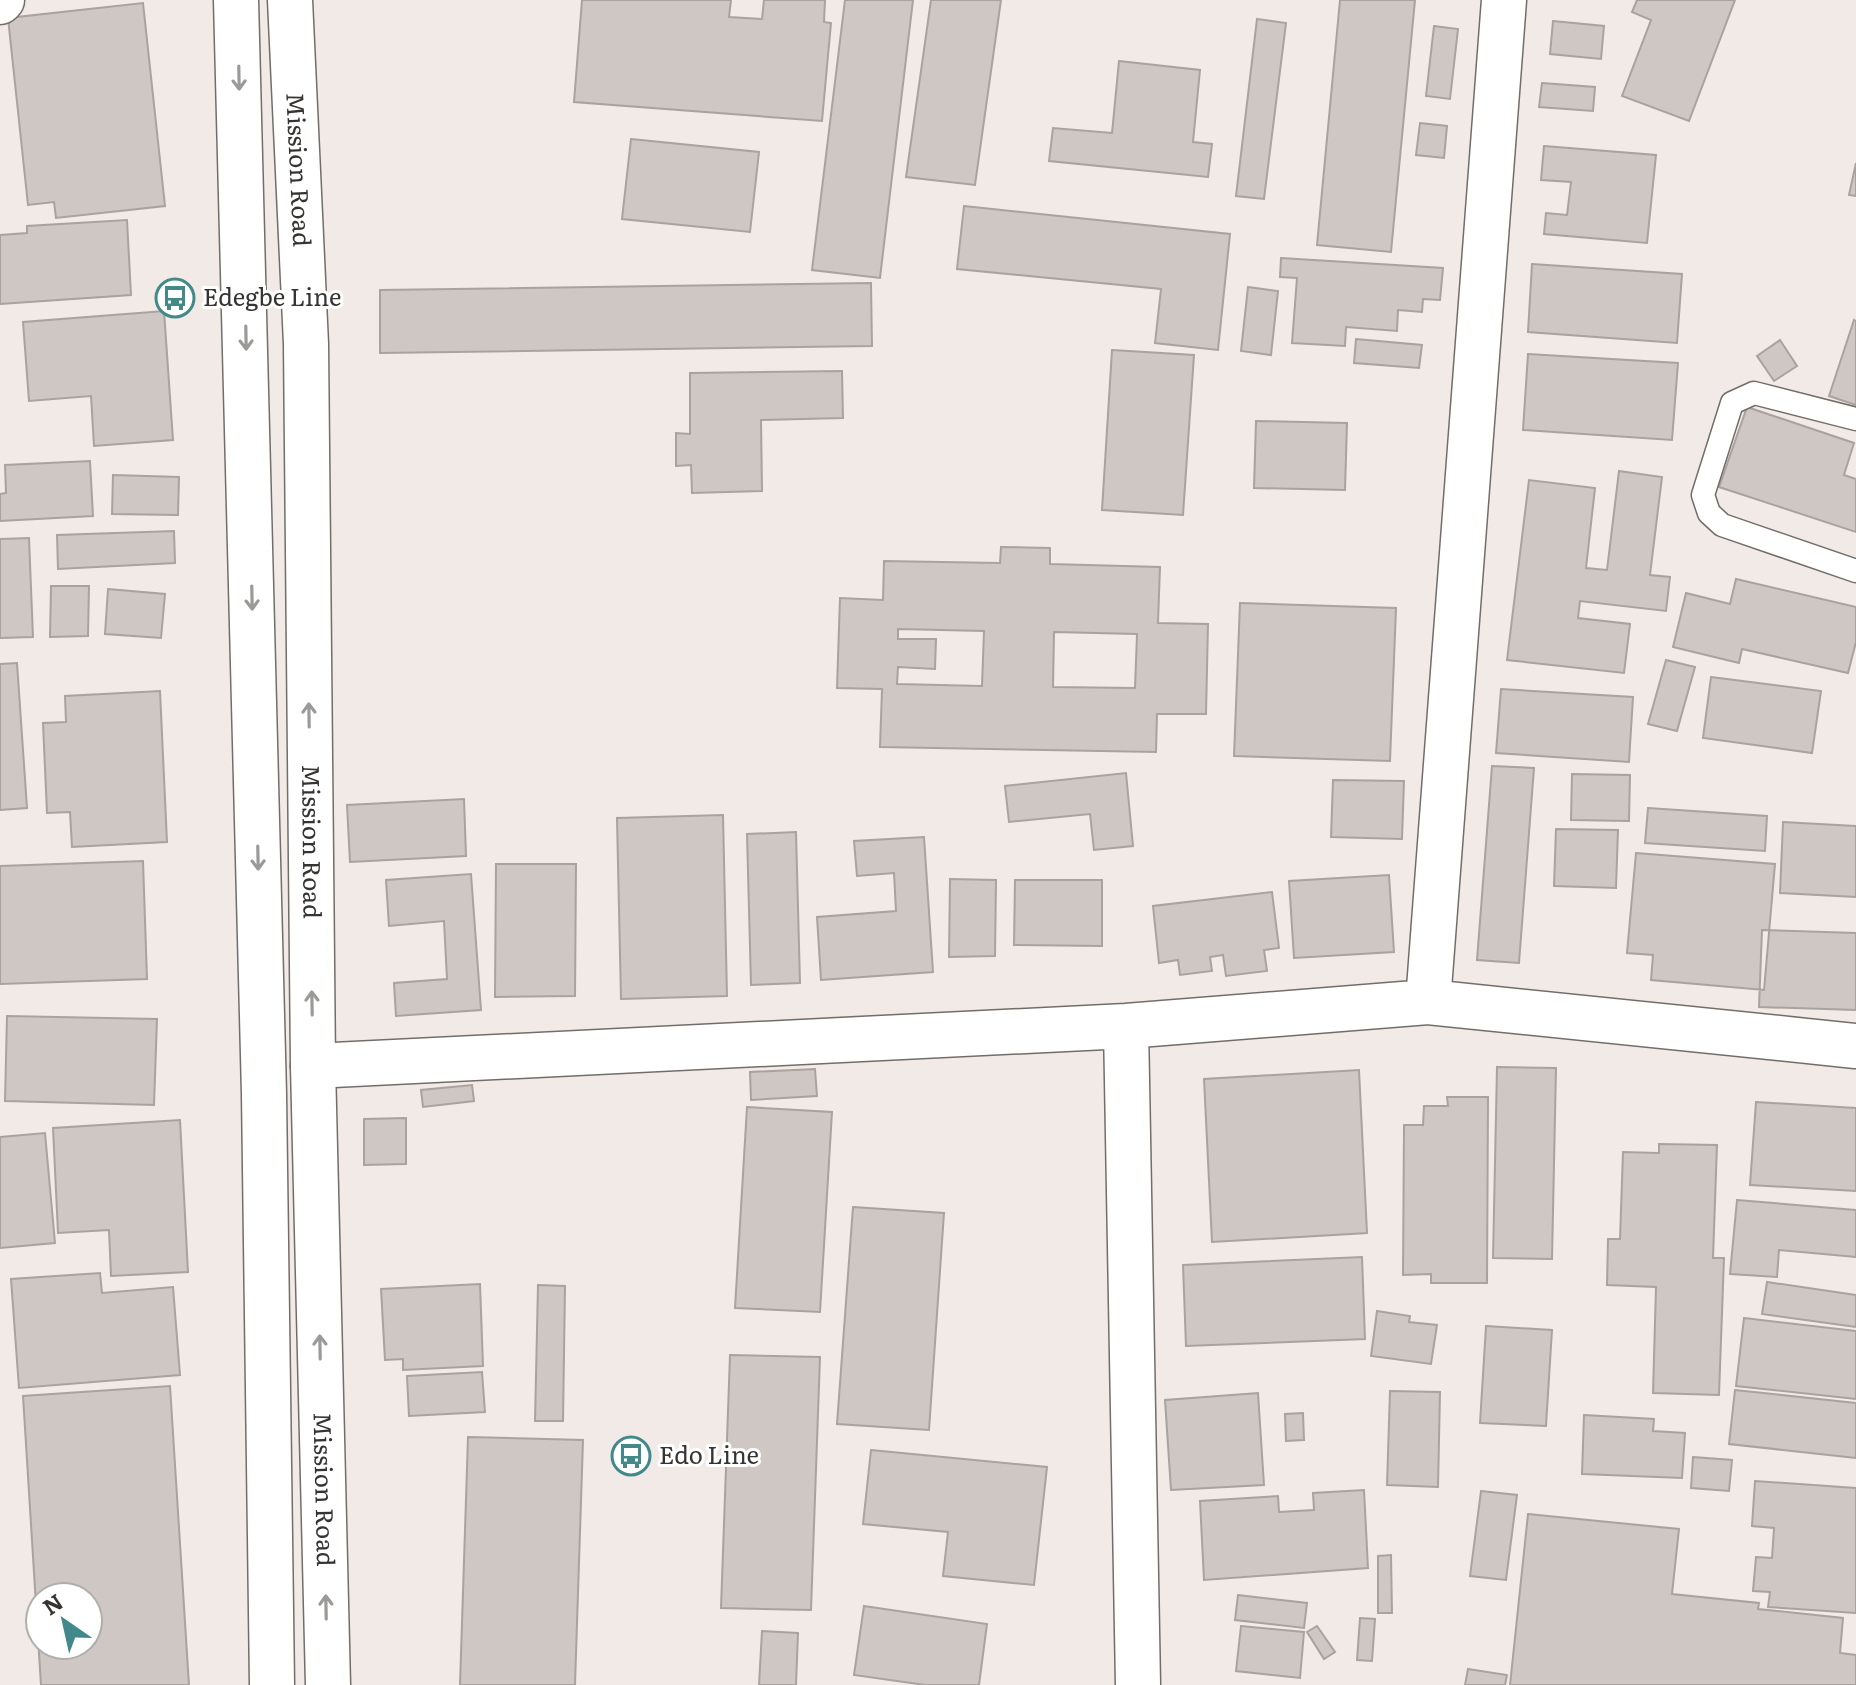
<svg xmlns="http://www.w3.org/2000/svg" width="1856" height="1685" font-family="Literata,serif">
<rect width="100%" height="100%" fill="#f2eae7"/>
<path fill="#cfc7c4" stroke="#a9a29f" stroke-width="2" fill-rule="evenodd" d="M 582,0 L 731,0 L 729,17 L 762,19 L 764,0 L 825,0 L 824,22 L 831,23 L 822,121 L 574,102 Z
M 845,0 L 913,0 L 880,278 L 812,270 Z
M 931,0 L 1001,0 L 975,185 L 906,177 Z
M 1340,0 L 1415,0 L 1391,252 L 1317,245 Z
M 1637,0 L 1735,0 L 1689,121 L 1622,96 L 1651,20 L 1632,12 Z
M 143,3 L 165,206 L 56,218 L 54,202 L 28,205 L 8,18 Z
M 1257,19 L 1286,23 L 1264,199 L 1236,196 Z
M 1553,21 L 1604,26 L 1601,59 L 1550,54 Z
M 1434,26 L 1458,29 L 1450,99 L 1426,96 Z
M 1119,61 L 1200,70 L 1193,142 L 1212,144 L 1208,177 L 1049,161 L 1053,128 L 1112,133 Z
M 1542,83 L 1595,87 L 1593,111 L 1539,107 Z
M 1420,123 L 1447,126 L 1444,158 L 1416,155 Z
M 631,139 L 759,152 L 750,232 L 622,219 Z
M 1544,146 L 1656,155 L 1647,243 L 1544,234 L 1546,213 L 1567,215 L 1571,182 L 1541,180 Z
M 1856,163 L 1856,196 L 1849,195 Z
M 964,206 L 1230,234 L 1218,350 L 1155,343 L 1161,289 L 957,269 Z
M 127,220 L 131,295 L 0,304 L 0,235 L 27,233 L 27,226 Z
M 1281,258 L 1443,268 L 1440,300 L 1423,299 L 1422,312 L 1398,310 L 1397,331 L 1346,327 L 1345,346 L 1292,343 L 1297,278 L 1280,277 Z
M 1532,264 L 1682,274 L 1677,343 L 1528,332 Z
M 871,283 L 872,346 L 380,353 L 380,290 Z
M 1248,287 L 1278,291 L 1271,355 L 1241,351 Z
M 164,311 L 173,440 L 94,446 L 91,396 L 29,401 L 23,322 Z
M 1854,320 L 1856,321 L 1856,405 L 1829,396 Z
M 1356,339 L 1422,345 L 1419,368 L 1354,363 Z
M 1780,340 L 1797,366 L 1774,381 L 1757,356 Z
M 1112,350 L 1194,355 L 1183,515 L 1102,510 Z
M 1528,354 L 1678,363 L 1672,440 L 1523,430 Z
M 842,371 L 843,418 L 761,420 L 762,491 L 692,493 L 691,465 L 676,466 L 676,433 L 690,434 L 690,373 Z
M 1747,407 L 1854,443 L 1844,475 L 1856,479 L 1856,532 L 1719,487 Z
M 1256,421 L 1347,423 L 1345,490 L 1254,488 Z
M 90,461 L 93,516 L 0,521 L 0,494 L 6,493 L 5,465 Z
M 1619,471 L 1662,477 L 1650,575 L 1670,577 L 1666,611 L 1580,601 L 1578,618 L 1630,624 L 1624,673 L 1507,660 L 1529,480 L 1595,488 L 1586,568 L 1607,570 Z
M 113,475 L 179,477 L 178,515 L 112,514 Z
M 174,531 L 175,563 L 58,569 L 57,535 Z
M 29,538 L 33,637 L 0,638 L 0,539 Z
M 1001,547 L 1050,548 L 1050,564 L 1160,567 L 1158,623 L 1208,624 L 1206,714 L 1157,714 L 1156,752 L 880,747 L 882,689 L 837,688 L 840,598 L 883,600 L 884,561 L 1000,563 ZM 898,629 L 984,631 L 982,686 L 897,684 L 898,667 L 935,669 L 936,639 L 898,639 ZM 1054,632 L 1137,634 L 1135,688 L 1053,687 Z
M 1736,579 L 1856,607 L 1856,642 L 1848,673 L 1742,649 L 1739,663 L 1673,647 L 1686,593 L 1730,604 Z
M 51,586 L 89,586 L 88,636 L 50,637 Z
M 108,589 L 165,594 L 161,638 L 105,634 Z
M 1240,603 L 1396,608 L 1390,761 L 1234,756 Z
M 1666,660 L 1695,667 L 1677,731 L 1648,724 Z
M 17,663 L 27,808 L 0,810 L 0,664 Z
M 1711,677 L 1821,691 L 1812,753 L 1703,738 Z
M 1501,689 L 1633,697 L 1629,762 L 1496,753 Z
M 160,691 L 167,842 L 72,847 L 70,812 L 47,813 L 43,723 L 66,722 L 65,696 Z
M 1492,766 L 1534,768 L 1519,963 L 1477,960 Z
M 1126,773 L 1133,846 L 1094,850 L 1090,814 L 1009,822 L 1005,786 Z
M 1572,774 L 1630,775 L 1629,821 L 1571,820 Z
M 1333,780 L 1404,781 L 1402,839 L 1331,837 Z
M 464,799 L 466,856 L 350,862 L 347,805 Z
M 1648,808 L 1767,816 L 1765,851 L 1645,843 Z
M 723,815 L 727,996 L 621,999 L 617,818 Z
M 1783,822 L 1856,826 L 1856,897 L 1780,893 Z
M 1556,829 L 1618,830 L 1616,888 L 1554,886 Z
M 796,832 L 800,983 L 751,985 L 747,834 Z
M 924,837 L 933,972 L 821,980 L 817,917 L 896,911 L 894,873 L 857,876 L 854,841 Z
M 1636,853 L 1775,864 L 1764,990 L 1651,980 L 1653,955 L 1627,953 Z
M 143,861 L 147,979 L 0,984 L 0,866 Z
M 496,864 L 576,864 L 575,996 L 495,997 Z
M 471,874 L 481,1010 L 396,1016 L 394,983 L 447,979 L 444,921 L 389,926 L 386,880 Z
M 1389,875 L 1394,952 L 1294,958 L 1289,881 Z
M 950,879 L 996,880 L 995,956 L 949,957 Z
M 1015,880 L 1102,880 L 1102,946 L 1014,945 Z
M 1272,892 L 1279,948 L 1264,950 L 1267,971 L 1226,976 L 1223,955 L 1210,957 L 1212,971 L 1180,975 L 1178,960 L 1159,963 L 1153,906 Z
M 1762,930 L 1856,933 L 1856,1010 L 1759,1007 Z
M 7,1016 L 157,1019 L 154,1105 L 5,1101 Z
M 1497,1067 L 1556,1068 L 1552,1259 L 1493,1258 Z
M 815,1069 L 817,1096 L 751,1100 L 750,1072 Z
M 1359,1070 L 1367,1233 L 1212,1242 L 1204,1079 Z
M 472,1085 L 474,1101 L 423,1107 L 421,1090 Z
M 1447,1097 L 1488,1097 L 1487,1283 L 1431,1283 L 1431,1274 L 1403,1275 L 1404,1125 L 1423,1125 L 1424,1106 L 1448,1106 Z
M 1756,1102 L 1856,1108 L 1856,1191 L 1750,1185 Z
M 747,1107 L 832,1112 L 820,1312 L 735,1308 Z
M 406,1118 L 406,1164 L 364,1165 L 364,1119 Z
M 180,1120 L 188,1272 L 111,1276 L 109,1230 L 58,1233 L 53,1128 Z
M 45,1133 L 55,1243 L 0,1248 L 0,1137 Z
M 1659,1144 L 1717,1145 L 1713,1258 L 1724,1258 L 1719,1395 L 1653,1393 L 1656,1287 L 1607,1285 L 1608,1239 L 1620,1239 L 1623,1152 L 1659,1153 Z
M 1737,1200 L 1856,1210 L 1856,1257 L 1779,1250 L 1777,1277 L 1730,1274 Z
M 853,1207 L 944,1213 L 929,1430 L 837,1424 Z
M 1362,1257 L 1365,1339 L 1186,1346 L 1183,1265 Z
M 100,1273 L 102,1293 L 173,1287 L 180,1375 L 19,1388 L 11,1279 Z
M 1767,1282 L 1856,1295 L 1856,1327 L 1762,1314 Z
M 480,1284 L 483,1366 L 403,1370 L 403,1359 L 385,1360 L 381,1289 Z
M 538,1285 L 565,1286 L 563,1421 L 535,1421 Z
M 1377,1311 L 1410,1316 L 1409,1322 L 1437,1325 L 1431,1364 L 1371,1356 Z
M 1744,1318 L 1856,1331 L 1856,1399 L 1736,1386 Z
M 1486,1326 L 1552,1330 L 1546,1426 L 1480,1423 Z
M 730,1355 L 820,1357 L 811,1610 L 721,1608 Z
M 482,1372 L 485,1412 L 409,1416 L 407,1376 Z
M 170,1386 L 189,1685 L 41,1685 L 23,1396 ZM 40,1597 L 88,1597 L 88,1645 L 40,1645 Z
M 1735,1390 L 1856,1403 L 1856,1458 L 1729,1444 Z
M 1390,1391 L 1440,1392 L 1438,1487 L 1387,1485 Z
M 1258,1393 L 1264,1485 L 1171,1490 L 1165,1400 Z
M 1303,1413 L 1304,1440 L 1286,1441 L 1285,1414 Z
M 1584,1415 L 1654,1419 L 1653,1431 L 1685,1433 L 1682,1478 L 1582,1474 Z
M 468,1437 L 583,1440 L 575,1685 L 460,1685 Z
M 871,1450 L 1047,1467 L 1034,1585 L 943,1576 L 948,1532 L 863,1524 Z
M 1693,1457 L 1732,1460 L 1729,1491 L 1691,1488 Z
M 1755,1481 L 1856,1488 L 1856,1613 L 1768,1607 L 1770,1592 L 1753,1591 L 1756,1557 L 1772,1558 L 1774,1528 L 1752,1526 Z
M 1364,1490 L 1368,1568 L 1204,1580 L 1200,1501 L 1278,1496 L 1279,1512 L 1314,1510 L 1313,1493 Z
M 1481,1491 L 1517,1495 L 1506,1580 L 1470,1576 Z
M 1528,1514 L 1679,1529 L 1672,1594 L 1759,1603 L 1758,1609 L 1843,1618 L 1840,1653 L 1856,1655 L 1856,1685 L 1510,1685 Z
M 1391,1555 L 1392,1613 L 1378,1613 L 1378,1556 Z
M 1238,1595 L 1307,1603 L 1304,1628 L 1235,1620 Z
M 864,1606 L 987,1624 L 979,1685 L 925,1685 L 854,1675 Z
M 1360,1618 L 1375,1619 L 1372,1661 L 1357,1660 Z
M 1241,1626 L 1304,1632 L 1300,1678 L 1236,1671 Z
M 1317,1626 L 1335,1652 L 1324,1659 L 1307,1632 Z
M 762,1631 L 798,1633 L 796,1685 L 759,1685 Z
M 1468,1669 L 1507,1675 L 1505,1685 L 1465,1685 Z"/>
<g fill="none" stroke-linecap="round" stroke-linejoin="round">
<g stroke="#736d6a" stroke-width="25">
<path id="service" d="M 1856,419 L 1754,393 L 1732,403 L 1703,495 L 1709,513 L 1722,525 L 1856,571"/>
</g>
<g stroke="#736d6a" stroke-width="47">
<path id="minor" d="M 1428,1002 L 1504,0
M 1126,1026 L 1138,1685
M 313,1066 L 1126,1026 L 1428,1002 L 1856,1046"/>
</g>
<g stroke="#736d6a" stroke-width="47">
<g id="tertiary">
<path d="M 236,0 L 264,1094 L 272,1685"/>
<path id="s1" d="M 290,0 L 306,344 L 313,1066 L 328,1685"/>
</g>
</g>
<g stroke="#736d6a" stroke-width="47">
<path id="trunk" d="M 0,2 L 2,0"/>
</g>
<use href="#service" stroke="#fff" stroke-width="22"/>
<use href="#minor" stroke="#fff" stroke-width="44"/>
<use href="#tertiary" stroke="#fff" stroke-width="44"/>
<use href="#trunk" stroke="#fff" stroke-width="44"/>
</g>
<defs><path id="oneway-shaft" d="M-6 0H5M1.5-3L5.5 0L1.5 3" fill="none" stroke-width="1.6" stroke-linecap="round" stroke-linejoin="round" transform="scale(2)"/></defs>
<g stroke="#9a9a98">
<use href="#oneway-shaft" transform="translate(239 78) rotate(89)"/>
<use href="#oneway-shaft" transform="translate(246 338) rotate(89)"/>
<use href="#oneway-shaft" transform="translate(252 598) rotate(89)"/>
<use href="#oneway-shaft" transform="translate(309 715) rotate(-91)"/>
<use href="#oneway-shaft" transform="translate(258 858) rotate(89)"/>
<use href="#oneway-shaft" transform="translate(312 1003) rotate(-91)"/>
<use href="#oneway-shaft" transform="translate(320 1347) rotate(-91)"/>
<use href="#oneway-shaft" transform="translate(326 1607) rotate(-91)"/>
</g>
<defs>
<g id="bus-ring" transform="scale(2)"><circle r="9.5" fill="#fff" stroke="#41898a" stroke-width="1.5"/><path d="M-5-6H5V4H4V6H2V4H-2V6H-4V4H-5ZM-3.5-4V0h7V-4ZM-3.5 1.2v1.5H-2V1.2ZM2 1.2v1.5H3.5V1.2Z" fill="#41898a"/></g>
</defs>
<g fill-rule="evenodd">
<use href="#bus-ring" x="175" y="298"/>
<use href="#bus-ring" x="631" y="1456"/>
</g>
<g text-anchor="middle" stroke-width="6" stroke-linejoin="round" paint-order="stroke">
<g font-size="24" fill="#363432" stroke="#fff">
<text dy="8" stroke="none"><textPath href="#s1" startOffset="170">Mission Road</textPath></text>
<text dy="8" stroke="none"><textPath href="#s1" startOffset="842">Mission Road</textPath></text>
<text dy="8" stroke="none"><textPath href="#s1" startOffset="1490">Mission Road</textPath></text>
</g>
<g font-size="24" fill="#363432" stroke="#fff" text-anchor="start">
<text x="203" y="306">Edegbe Line</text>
<text x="659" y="1464">Edo Line</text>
</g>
</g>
<g transform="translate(64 1621) rotate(326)"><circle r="38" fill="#ffffff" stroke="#afaead" stroke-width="2"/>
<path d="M0-6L14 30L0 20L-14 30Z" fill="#41898a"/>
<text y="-12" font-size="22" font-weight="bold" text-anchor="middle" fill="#363432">N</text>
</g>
</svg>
